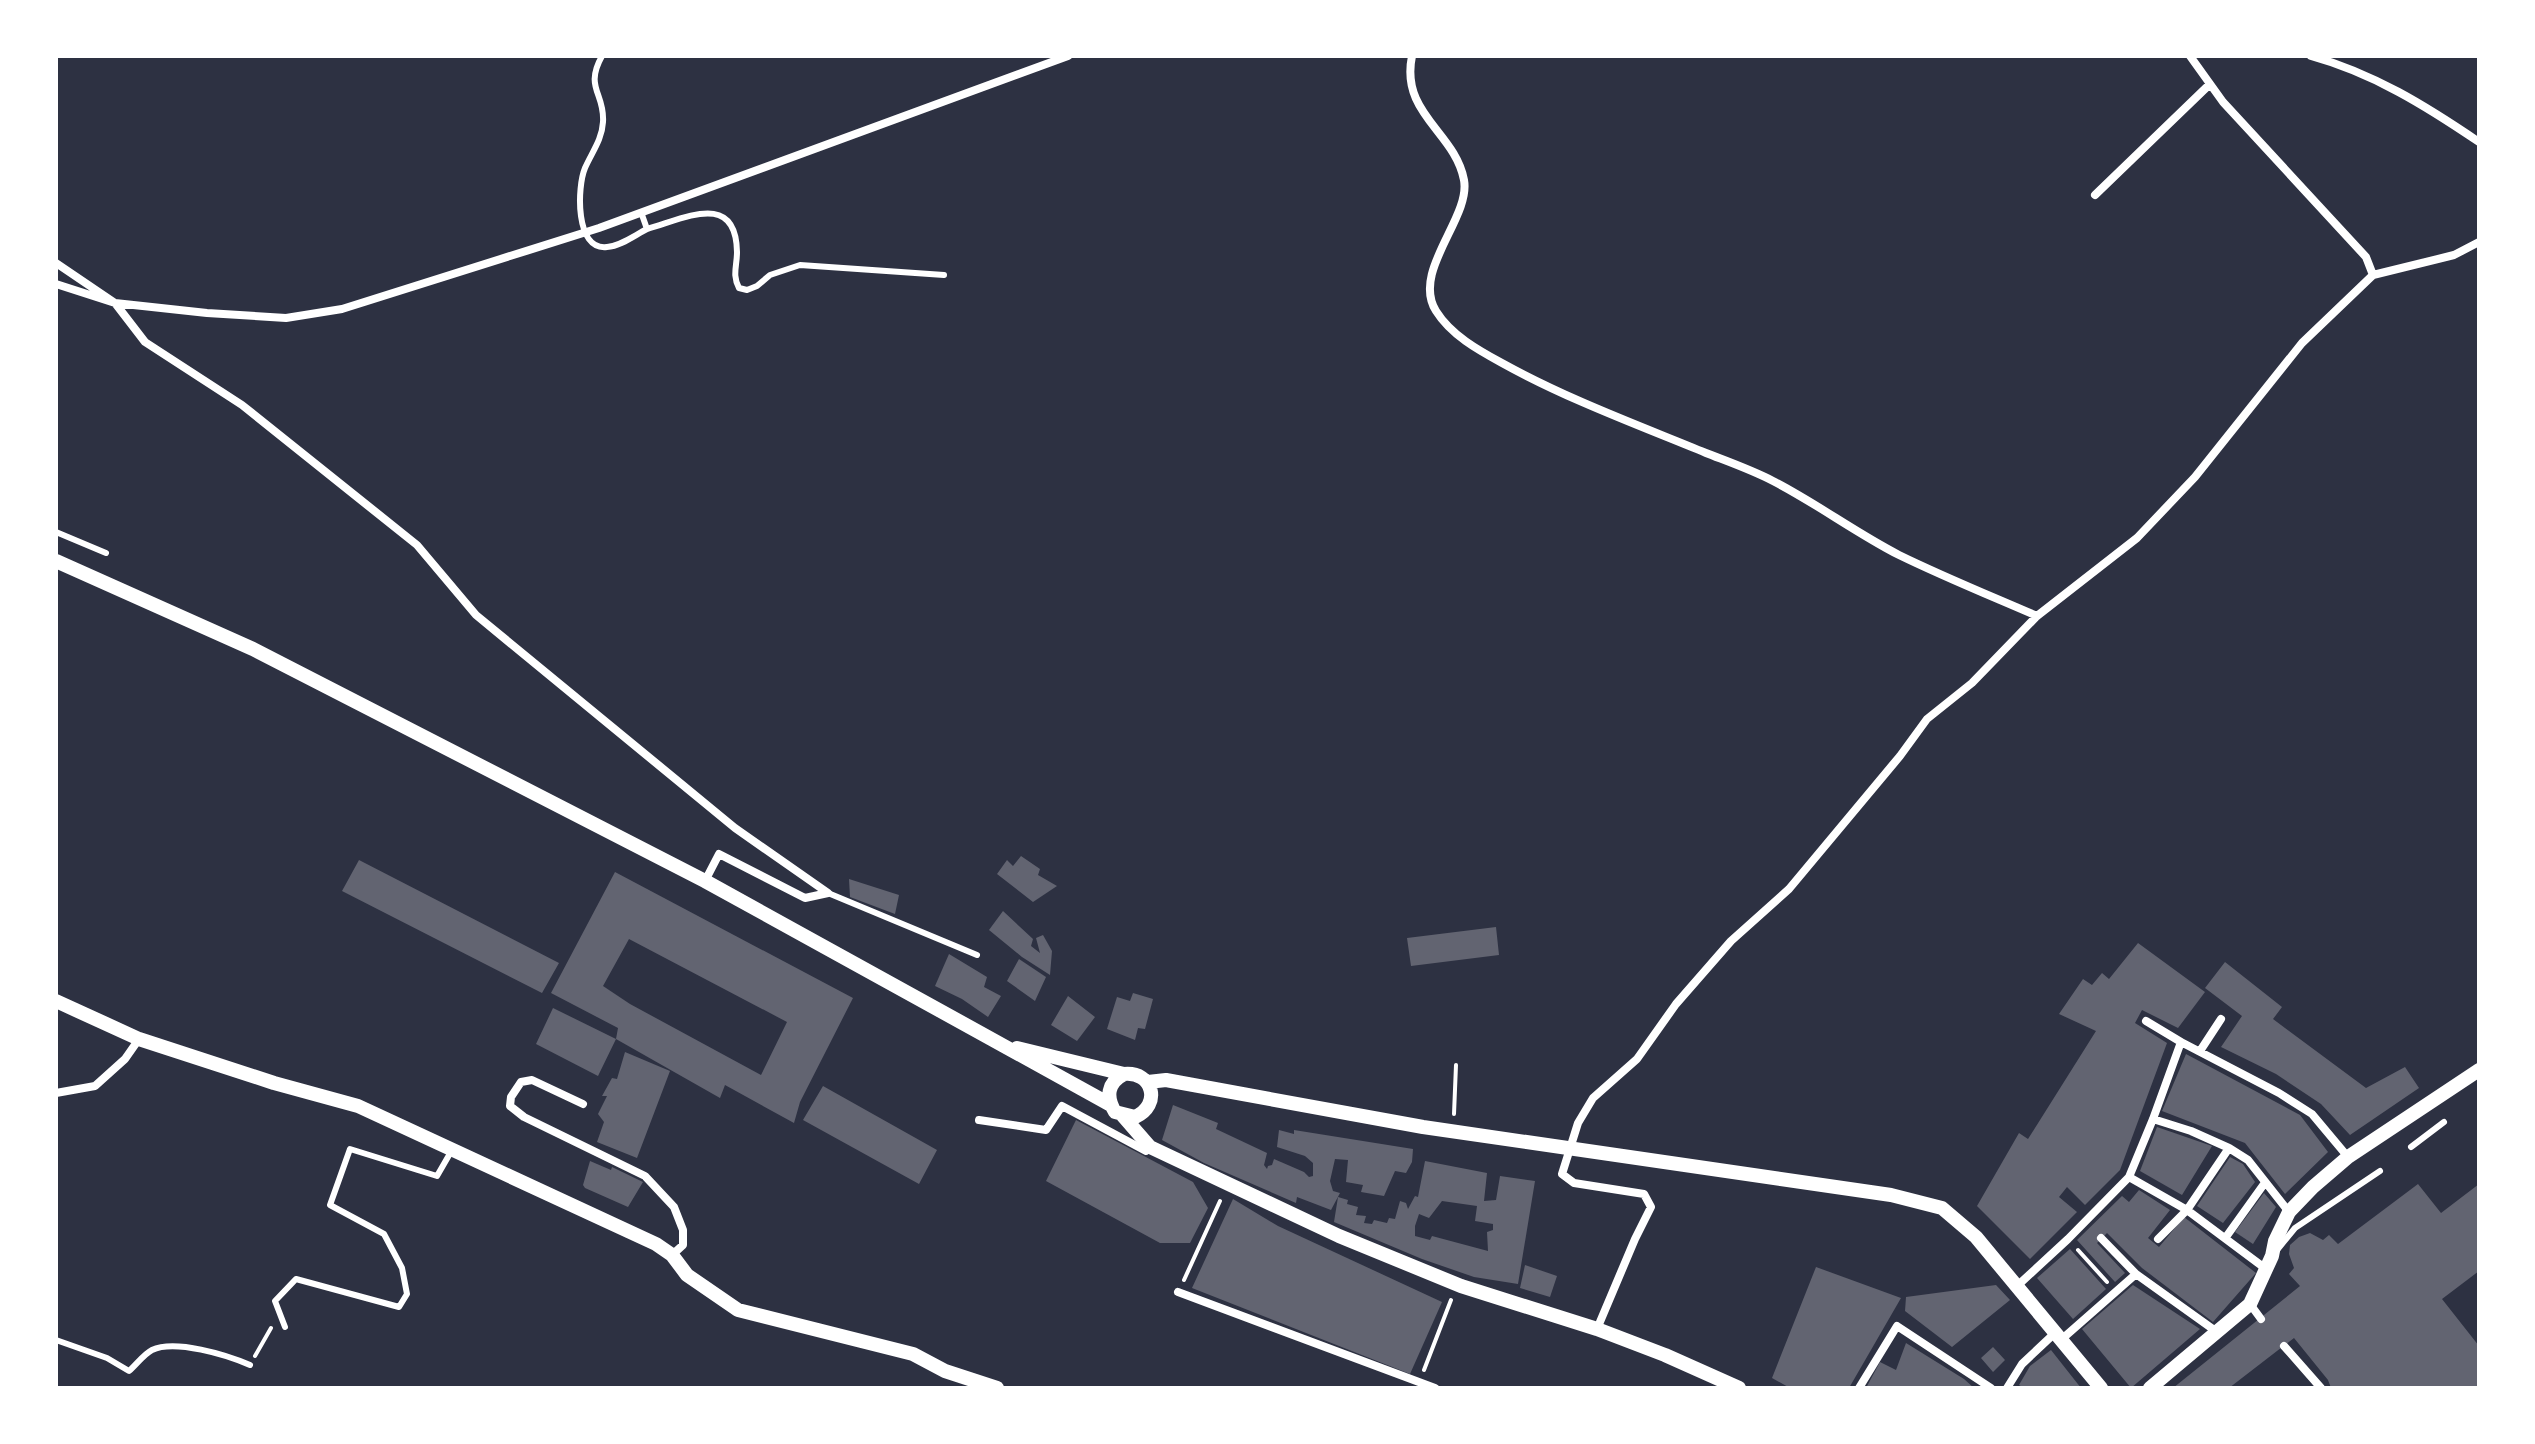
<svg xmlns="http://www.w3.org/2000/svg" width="2535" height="1444" font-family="Jost,sans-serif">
<rect width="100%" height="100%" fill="#2d3142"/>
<path fill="#626471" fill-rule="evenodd" d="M 1021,856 L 1040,869 L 1038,875 L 1057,886 L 1033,902 L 997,874 L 1007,860 L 1013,866 Z
M 359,860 L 559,963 L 542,993 L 342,891 Z
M 615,872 L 853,998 L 800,1102 L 794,1123 L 725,1085 L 720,1098 L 616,1039 L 618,1028 L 551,993 ZM 629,939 L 787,1022 L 761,1075 L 630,1004 L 603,986 Z
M 849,879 L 899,895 L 895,914 L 850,897 Z
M 1003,911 L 1033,939 L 1031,946 L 1040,953 L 1036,938 L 1043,935 L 1052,951 L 1050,975 L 1022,957 L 989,930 Z
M 1496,927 L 1499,955 L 1411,966 L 1407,938 Z
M 2138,943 L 2205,992 L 2178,1028 L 2142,1010 L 2135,1023 L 2167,1043 L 2120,1170 L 2085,1205 L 2067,1187 L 2059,1197 L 2077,1212 L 2030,1259 L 1977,1206 L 2019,1133 L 2028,1139 L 2096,1031 L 2059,1014 L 2083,979 L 2092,985 L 2102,973 L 2109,979 Z
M 949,954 L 987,977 L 984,987 L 1001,996 L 988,1017 L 962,999 L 935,986 Z
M 1019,959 L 1046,977 L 1035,1001 L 1007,981 Z
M 2225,962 L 2282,1007 L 2273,1019 L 2366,1088 L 2405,1067 L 2419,1088 L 2350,1135 L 2321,1104 L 2276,1074 L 2221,1047 L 2242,1016 L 2205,988 Z
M 1133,993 L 1153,999 L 1145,1029 L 1138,1028 L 1135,1040 L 1107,1029 L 1117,997 L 1130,1001 Z
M 1068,996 L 1095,1017 L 1077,1041 L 1051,1025 Z
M 553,1008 L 616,1039 L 598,1076 L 536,1044 Z
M 625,1052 L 670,1071 L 637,1158 L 597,1142 L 604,1122 L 598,1114 L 607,1096 L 602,1096 L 612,1078 L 617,1079 Z
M 2186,1054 L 2300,1115 L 2328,1152 L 2285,1194 L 2245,1143 L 2162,1111 Z
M 823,1086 L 937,1150 L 919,1184 L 803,1120 Z
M 1173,1105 L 1218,1123 L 1216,1129 L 1267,1153 L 1264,1165 L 1267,1169 L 1268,1166 L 1272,1165 L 1274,1159 L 1304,1172 L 1309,1177 L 1313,1176 L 1313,1163 L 1305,1156 L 1277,1147 L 1279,1130 L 1294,1134 L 1294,1130 L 1413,1149 L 1412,1162 L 1406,1173 L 1395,1171 L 1384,1196 L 1361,1192 L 1363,1185 L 1346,1182 L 1348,1160 L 1335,1159 L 1330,1181 L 1333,1191 L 1340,1193 L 1331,1210 L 1297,1197 L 1296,1203 L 1204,1163 L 1162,1140 Z
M 1076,1120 L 1193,1182 L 1208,1208 L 1190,1243 L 1160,1243 L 1046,1181 Z
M 2157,1127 L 2212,1146 L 2182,1195 L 2140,1171 Z
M 2230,1157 L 2243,1164 L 2255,1182 L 2223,1223 L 2197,1206 Z
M 590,1161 L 611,1170 L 612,1167 L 643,1182 L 628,1207 L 585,1188 L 583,1185 Z
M 1425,1161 L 1487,1173 L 1484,1201 L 1496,1200 L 1500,1176 L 1535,1181 L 1518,1284 L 1474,1277 L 1422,1259 L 1334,1222 L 1338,1197 L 1348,1200 L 1347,1204 L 1358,1207 L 1356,1215 L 1366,1216 L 1364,1223 L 1372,1224 L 1374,1220 L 1387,1223 L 1389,1218 L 1395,1219 L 1400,1201 L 1406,1203 L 1408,1209 L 1415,1196 L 1418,1197 ZM 1442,1201 L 1477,1206 L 1475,1221 L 1493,1224 L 1493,1230 L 1487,1232 L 1488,1251 L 1432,1236 L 1430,1240 L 1415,1236 L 1415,1226 L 1419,1214 L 1429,1218 Z
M 2418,1184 L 2441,1213 L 2479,1184 L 2479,1271 L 2442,1299 L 2479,1346 L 2479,1388 L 2331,1388 L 2328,1380 L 2294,1338 L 2229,1388 L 2173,1388 L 2300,1286 L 2289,1274 L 2294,1268 L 2289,1254 L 2290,1245 L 2299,1237 L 2310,1233 L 2323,1240 L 2329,1235 L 2338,1244 Z
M 2139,1190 L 2170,1210 L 2148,1238 L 2159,1247 L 2184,1217 L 2256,1273 L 2213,1322 L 2142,1268 L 2107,1233 L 2097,1243 L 2125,1273 L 2115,1282 L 2077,1240 L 2122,1196 L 2129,1202 Z
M 2264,1193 L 2276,1207 L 2253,1244 L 2235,1232 Z
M 1233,1199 L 1278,1226 L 1442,1302 L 1410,1374 L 1192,1288 Z
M 2070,1249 L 2106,1289 L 2073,1319 L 2037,1278 Z
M 1525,1265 L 1557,1276 L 1550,1297 L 1520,1288 Z
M 1816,1267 L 1901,1298 L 1849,1388 L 1790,1388 L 1772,1378 Z
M 1996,1285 L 2010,1300 L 1952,1347 L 1905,1311 L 1906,1297 Z
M 2133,1285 L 2200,1329 L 2131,1388 L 2082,1329 Z
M 1906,1343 L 1964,1379 L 1974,1388 L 1866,1388 L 1880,1362 L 1896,1370 Z
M 1993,1347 L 2005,1360 L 1993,1372 L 1981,1358 Z
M 2051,1350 L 2081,1388 L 2024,1388 L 2019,1385 L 2030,1366 Z"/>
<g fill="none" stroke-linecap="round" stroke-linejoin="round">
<path stroke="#fff" stroke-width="4" d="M 1454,1114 L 1456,1065
M 2078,1250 L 2107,1282
M 1184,1280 L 1220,1201
M 255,1356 L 271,1328
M 1424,1370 L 1451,1300"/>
<path stroke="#fff" stroke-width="6" d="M 602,56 C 584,88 605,93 603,122 C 602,140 592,152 585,168 C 577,187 575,251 607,247 C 621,246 635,235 647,229 L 641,212
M 647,229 C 684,219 736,190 737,252 C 737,266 732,275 739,288 L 747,290 L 757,286 L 770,275 L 800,265 L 944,275
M 56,532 L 106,553
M 828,893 L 977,955
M 2411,1147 L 2444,1122
M 2277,1250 L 2295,1228 L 2380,1171
M 285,1327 L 275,1301 L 296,1279 L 399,1307 L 407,1294 L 402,1268 L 384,1234 L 330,1205 L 350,1149 L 437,1176 L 452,1150
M 56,1340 L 107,1358 L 129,1371 C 136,1365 144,1354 152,1350 C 175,1339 227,1355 250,1365"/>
<path stroke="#fff" stroke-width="8" d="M 1412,56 C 1400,114 1455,132 1464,180 C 1471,218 1411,271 1436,311 C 1451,335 1478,350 1502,363 C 1567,399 1638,425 1706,453 C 1729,462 1752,470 1773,481 C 1816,503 1856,533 1899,555 C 1944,577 1991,596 2037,616
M 2190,56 L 2223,102 L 2366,257 L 2373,275
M 2311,56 C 2373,73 2426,106 2479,142
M 2095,195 L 2210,84
M 56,263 L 115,303 L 145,342 L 242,405 L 417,545 L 476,615 L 735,828 L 828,893 L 805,898 L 719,854 L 705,881
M 56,284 L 115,303 L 207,313 L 286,318 L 342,309 L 599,228 L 1068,56
M 2181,1042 L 2279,1093 L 2312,1114 L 2348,1157
M 2200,1051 L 2221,1019
M 56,1093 L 95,1086 L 125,1059 L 139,1039
M 583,1104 L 532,1080 L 521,1082 L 511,1097 L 510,1106 L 524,1117 L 645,1176 L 674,1207 L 683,1230 L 683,1245 L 672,1255
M 2153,1119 L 2191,1131 L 2229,1148 L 2248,1160 L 2289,1212
M 979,1120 L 1046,1130 L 1062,1106 L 1146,1151 L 1149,1148
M 2129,1177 L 2187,1210 L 2266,1269
M 2226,1237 L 2264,1184
M 2101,1238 L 2136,1274 L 2217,1332
M 2158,1239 L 2187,1210 L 2229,1148
M 2016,1287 L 2068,1239 L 2129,1177 L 2153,1119 L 2181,1042 L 2146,1021
M 1178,1292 L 1435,1388
M 2250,1304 L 2261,1319
M 1597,1329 L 1635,1239 L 1651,1207 L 1644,1194 L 1574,1183 L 1562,1174 L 1578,1123 L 1593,1098 L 1637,1059 L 1676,1004 L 1731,941 L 1789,889 L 1900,756 L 1927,719 L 1972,683 L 2037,616 L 2137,538 L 2195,477 L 2302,343 L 2373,275 L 2454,255 L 2479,242
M 2062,1339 L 2136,1274
M 2284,1346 L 2321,1388
M 1859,1388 L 1897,1326 L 1991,1388
M 2007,1388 L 2022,1364 L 2056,1332"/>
<path stroke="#fff" stroke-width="14" d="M 56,561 L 253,649 L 705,881 L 1111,1105
M 56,1001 L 139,1039 L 274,1083 L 358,1106 L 656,1244 L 672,1255 L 687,1275 L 738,1310 L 913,1354 L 945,1371 L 997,1388
M 1017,1048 L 1124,1074 C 1153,1071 1162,1105 1135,1117 L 1115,1112 C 1106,1097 1107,1083 1124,1074
M 1148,1082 L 1166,1080 L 1423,1127 L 1891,1195 L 1942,1208 L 1976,1237 L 2101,1388
M 1123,1116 L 1150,1147 L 1339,1236 L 1461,1286 L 1597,1329 L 1665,1355 L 1739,1388
M 2150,1388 L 2250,1304 L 2272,1256 L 2275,1241 L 2289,1212 L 2313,1187 L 2348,1157 L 2479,1070"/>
</g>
<rect width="2535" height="1444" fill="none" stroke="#ffffff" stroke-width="116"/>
</svg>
